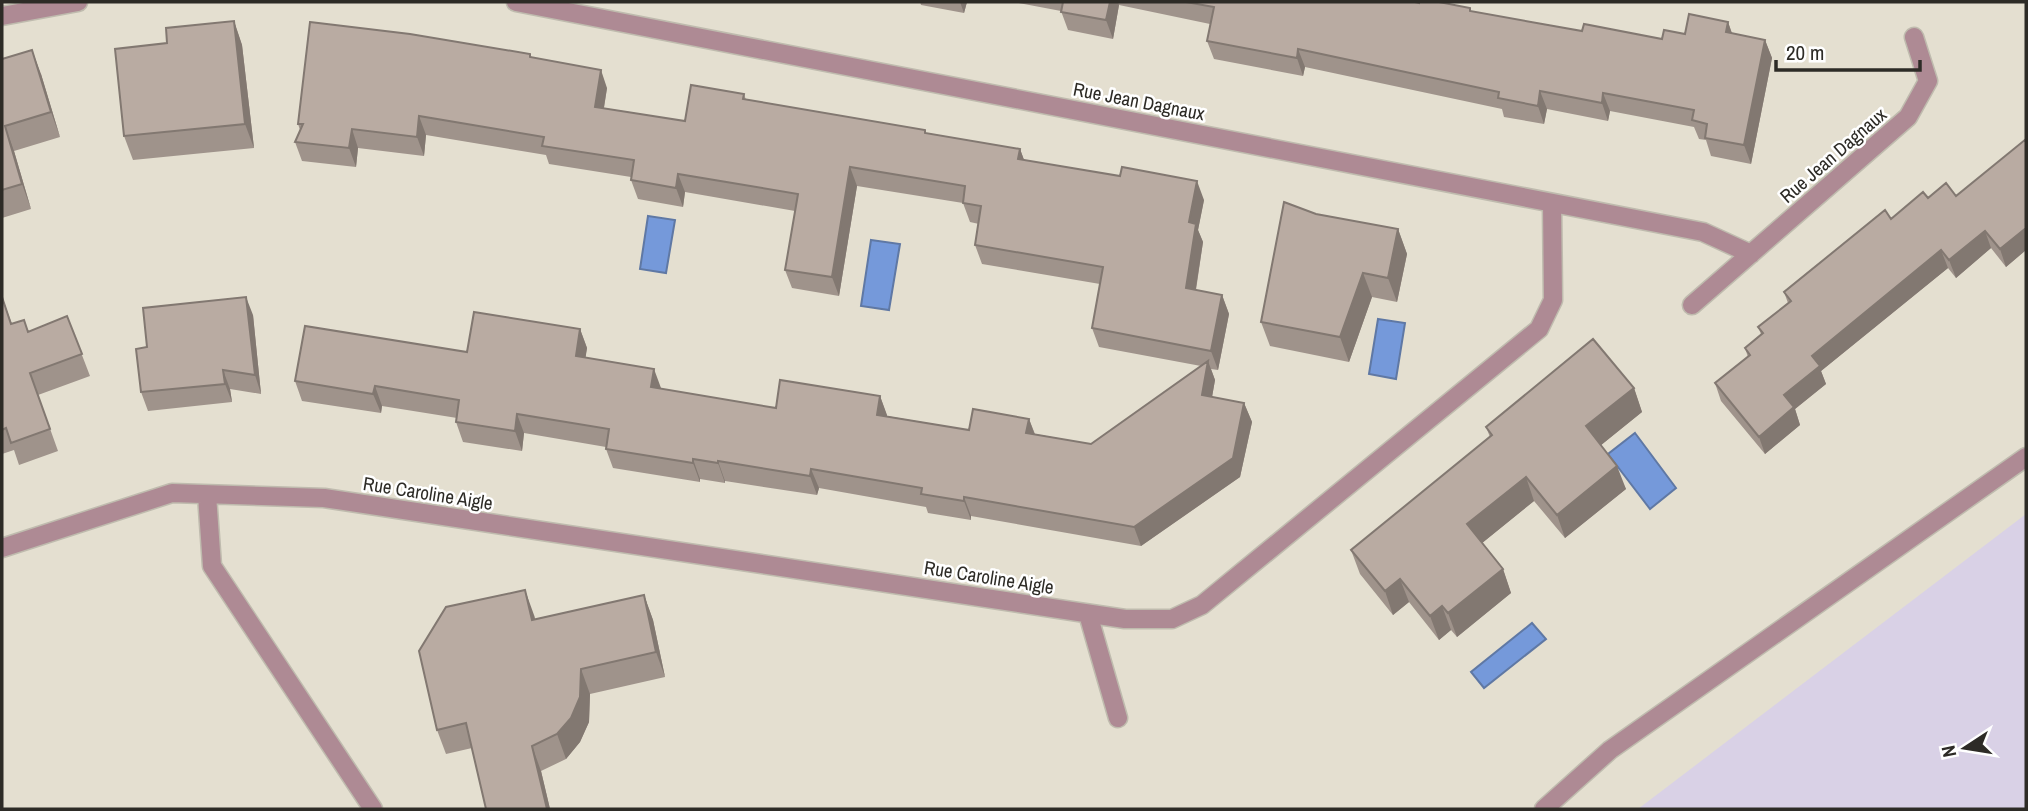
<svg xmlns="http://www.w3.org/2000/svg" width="2028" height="811" font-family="'Archivo Narrow',sans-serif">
<rect width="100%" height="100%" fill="#e4dfd0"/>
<path fill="#d9d1e6" d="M 2026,514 L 2026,809 L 1638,809 Z"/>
<path fill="#7599da" stroke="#5f78a4" stroke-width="2" d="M 648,216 L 675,220 L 666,273 L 640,269 Z
M 871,240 L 900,244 L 889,310 L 861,306 Z
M 1378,319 L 1405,323 L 1396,379 L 1369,374 Z
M 1635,433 L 1676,488 L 1650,509 L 1608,454 Z
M 1532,623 L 1546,639 L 1484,688 L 1471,672 Z"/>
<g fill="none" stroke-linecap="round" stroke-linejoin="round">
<g stroke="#bfbbae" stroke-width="21">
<path id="minor" d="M 516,2 L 1703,232 L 1751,254
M 2,16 L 78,2
M 1692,305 L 1908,117 L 1928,81 L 1914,37
M 207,495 L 212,566 L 373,809
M 2,548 L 172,493 L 324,498 L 1125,619 L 1172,619 L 1202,605 L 1539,329 L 1553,300 L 1552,204
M 1088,614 L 1118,718
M 1544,809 L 1610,750 L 2026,457"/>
</g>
<use href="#minor" stroke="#ae8a94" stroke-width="18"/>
</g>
<path fill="#9f938b" d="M 920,2 L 967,2 L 964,13 L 921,5 Z
M 1014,2 L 1415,2 L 1470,8 L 1471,11 L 1582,31 L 1662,39 L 1685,34 L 1728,22 L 1732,33 L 1765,40 L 1772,58 L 1751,164 L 1711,156 L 1706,140 L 1699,139 L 1694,127 L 1610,111 L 1608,121 L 1547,109 L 1544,124 L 1504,117 L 1502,109 L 1305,67 L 1303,76 L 1214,59 L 1207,41 L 1210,24 L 1119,5 L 1113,39 L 1068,30 L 1061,11 Z
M 234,21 L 242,45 L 254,148 L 133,160 L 124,136 L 167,43 Z
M 530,54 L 532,58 L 607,88 L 604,108 L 685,121 L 744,94 L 746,100 L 926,134 L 1020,149 L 1024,160 L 1204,200 L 1198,230 L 1203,242 L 1196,290 L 1222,295 L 1229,314 L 1218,370 L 1211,369 L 1215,380 L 1212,397 L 1244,403 L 1252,422 L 1240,477 L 1141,546 L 971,516 L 971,520 L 928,513 L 926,507 L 819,488 L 817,495 L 725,481 L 725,483 L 700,479 L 700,482 L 613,468 L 606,449 L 606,447 L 524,433 L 522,451 L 463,442 L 456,422 L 457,418 L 382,406 L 381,413 L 302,401 L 295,381 L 467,352 L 580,329 L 587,348 L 585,358 L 661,389 L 776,408 L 880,396 L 887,416 L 969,430 L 1029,419 L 1035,434 L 1091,444 L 1201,366 L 1099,347 L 1092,328 L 1100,284 L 982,264 L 975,245 L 979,224 L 970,222 L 963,203 L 857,186 L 839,296 L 792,288 L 785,270 L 795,211 L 685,192 L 683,207 L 638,199 L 631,180 L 631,177 L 549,164 L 546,155 L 426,135 L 424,156 L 358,148 L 356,167 L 302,161 L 295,142 L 300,130 L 298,124 Z
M 2,59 L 41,74 L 60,137 L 14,151 L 31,209 L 2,218 Z
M 1956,196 L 2026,250 L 2006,267 L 1991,248 L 1956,278 L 1948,268 L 1821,371 L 1826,384 L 1795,409 L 1800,425 L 1765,454 L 1721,401 L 1715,383 L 1748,357 L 1745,348 L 1761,334 L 1758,327 L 1788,303 L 1784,292 L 1891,219 L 1928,198 Z
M 1316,214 L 1398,229 L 1407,254 L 1397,302 L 1372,297 L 1349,362 L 1270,346 L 1261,322 Z
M 2,297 L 12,324 L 28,332 L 67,316 L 90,376 L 38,395 L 58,451 L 19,465 L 14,450 L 2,454 Z
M 253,315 L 261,394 L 230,389 L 232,402 L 148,411 L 141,392 L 147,347 Z
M 1634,388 L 1642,412 L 1601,445 L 1626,489 L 1565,538 L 1534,501 L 1482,543 L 1503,569 L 1511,593 L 1457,637 L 1451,630 L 1439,640 L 1409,602 L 1393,615 L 1360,574 L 1351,550 L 1490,437 L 1486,427 Z
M 644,595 L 653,620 L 665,677 L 590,694 L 589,722 L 580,742 L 566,759 L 541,771 L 550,809 L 486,809 L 472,748 L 446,754 L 437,730 L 534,615 L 535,619 Z"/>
<path fill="#827871" d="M 960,2 L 967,2 L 964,13 Z
M 1110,2 L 1118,2 L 1119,5 L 1113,39 L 1106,20 Z
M 234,21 L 242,45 L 254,148 L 245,124 Z
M 1728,22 L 1734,40 L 1726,32 Z
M 1765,40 L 1772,58 L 1751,164 L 1744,145 Z
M 1298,49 L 1305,67 L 1303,76 L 1297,58 Z
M 32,50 L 41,74 L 60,137 L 51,112 Z
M 601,70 L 607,88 L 601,125 L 595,107 Z
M 1540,91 L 1547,109 L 1544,124 L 1538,106 Z
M 1603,93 L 1610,111 L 1608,121 L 1602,103 Z
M 419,116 L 426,135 L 424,156 L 417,137 Z
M 5,126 L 14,151 L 31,209 L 22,184 Z
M 352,129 L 358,148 L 356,167 L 349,148 Z
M 1020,149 L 1027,168 L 1018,159 Z
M 850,167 L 857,186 L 839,296 L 832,277 Z
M 678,174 L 685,192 L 683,207 L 676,188 Z
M 1197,181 L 1204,200 L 1198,230 L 1203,242 L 1193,307 L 1186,288 L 1189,222 Z
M 2026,228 L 2026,250 L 2006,267 L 2000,249 Z
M 1398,229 L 1407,254 L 1397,302 L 1388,278 Z
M 1985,231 L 1991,248 L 1956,278 L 1949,260 Z
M 1941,250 L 1948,268 L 1821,371 L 1826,384 L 1795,409 L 1800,425 L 1765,454 L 1759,437 L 1784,395 L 1812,356 Z
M 1363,273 L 1372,297 L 1349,362 L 1340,337 Z
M 1222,295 L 1229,314 L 1218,370 L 1211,351 Z
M 246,297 L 253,315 L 261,394 L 255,375 Z
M 580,329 L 587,348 L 583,375 L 576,356 Z
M 1208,361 L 1215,380 L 1209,414 L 1202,395 Z
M 654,369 L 661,388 L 658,407 L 651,387 Z
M 223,370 L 230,389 L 232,402 L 225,384 Z
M 375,386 L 382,406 L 381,413 L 373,394 Z
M 1634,388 L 1642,412 L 1595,450 L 1586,426 Z
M 880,396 L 887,415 L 884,434 L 877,415 Z
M 1244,403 L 1252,422 L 1240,477 L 1141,546 L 1134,527 Z
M 517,414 L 524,433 L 522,451 L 515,431 Z
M 1029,419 L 1036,438 L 1026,433 Z
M 693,459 L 700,479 L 700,482 L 693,463 Z
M 718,461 L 725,481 L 725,483 L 718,463 Z
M 1617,466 L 1626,489 L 1565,538 L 1557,515 Z
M 811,469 L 819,488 L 817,495 L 810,476 Z
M 1526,477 L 1534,501 L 1476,548 L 1467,524 Z
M 964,497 L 971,516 L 971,520 L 964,501 Z
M 1503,569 L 1511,593 L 1457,637 L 1448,613 Z
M 1400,579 L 1409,602 L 1393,615 L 1385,591 Z
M 525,590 L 534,615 L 541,645 L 532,620 Z
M 644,595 L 653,620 L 665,677 L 656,652 Z
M 1442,606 L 1451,630 L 1439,640 L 1430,616 Z
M 581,669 L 590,694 L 589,722 L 580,742 L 566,759 L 557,734 Z
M 532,746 L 541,771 L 550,809 L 547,809 Z"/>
<path fill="#b9aba2" stroke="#827871" stroke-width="2" d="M 1063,2 L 1110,2 L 1106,20 L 1061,12 Z
M 1186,2 L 1415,2 L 1419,3 L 1419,2 L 1439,2 L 1470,8 L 1470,11 L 1582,31 L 1584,24 L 1662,39 L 1664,30 L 1685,34 L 1689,14 L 1728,22 L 1726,32 L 1765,40 L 1744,145 L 1705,138 L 1707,124 L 1692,120 L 1694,110 L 1603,93 L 1602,103 L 1540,91 L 1538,106 L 1498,98 L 1499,92 L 1298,49 L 1297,58 L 1207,41 L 1214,7 Z
M 234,21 L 245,124 L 124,136 L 115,49 L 167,43 L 166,28 Z
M 310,22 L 410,34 L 530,54 L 530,57 L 601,70 L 595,107 L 685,121 L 691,85 L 744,94 L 743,99 L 925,130 L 925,133 L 1020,149 L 1018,159 L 1120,176 L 1122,167 L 1197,181 L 1189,222 L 1196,224 L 1186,288 L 1222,295 L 1211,351 L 1092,328 L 1103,267 L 975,245 L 981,206 L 963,203 L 965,186 L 850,167 L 832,277 L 785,270 L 798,194 L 678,174 L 676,188 L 631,180 L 634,160 L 542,146 L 544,137 L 419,116 L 417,137 L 352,129 L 349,148 L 295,142 L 303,124 L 298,124 Z
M 32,50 L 51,112 L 5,126 L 22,184 L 2,190 L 2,59 Z
M 2026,139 L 2026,228 L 2000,249 L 1985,231 L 1949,260 L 1941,250 L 1812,356 L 1820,366 L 1784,395 L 1794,407 L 1759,437 L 1715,383 L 1750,355 L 1745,348 L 1763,333 L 1758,327 L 1791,301 L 1784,292 L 1885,210 L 1891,219 L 1923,192 L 1928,198 L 1946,183 L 1956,196 Z
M 1284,202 L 1316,214 L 1398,229 L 1388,278 L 1363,273 L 1340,337 L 1261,322 Z
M 2,297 L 11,324 L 24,320 L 28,332 L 67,316 L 82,354 L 30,373 L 50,429 L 11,443 L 6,428 L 2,430 Z
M 246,297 L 255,375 L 223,370 L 225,384 L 141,392 L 136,349 L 147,347 L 143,308 Z
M 474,312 L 580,329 L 576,356 L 654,369 L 651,387 L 776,408 L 780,380 L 880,396 L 877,415 L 969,430 L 973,409 L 1029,419 L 1026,433 L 1091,444 L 1208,361 L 1202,395 L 1244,403 L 1233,458 L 1134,527 L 964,497 L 964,501 L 921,494 L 922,488 L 811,469 L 810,476 L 718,461 L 718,463 L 693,459 L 693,463 L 606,449 L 609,429 L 517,414 L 515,431 L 456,422 L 459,400 L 375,386 L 373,394 L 295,381 L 305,326 L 467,352 Z
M 1593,339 L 1634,388 L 1586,426 L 1617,466 L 1557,515 L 1526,477 L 1467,524 L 1503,569 L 1448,613 L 1442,606 L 1430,616 L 1400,579 L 1385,591 L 1351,550 L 1492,435 L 1486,427 Z
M 525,590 L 532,620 L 644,595 L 656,652 L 581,669 L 580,697 L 571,718 L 557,734 L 532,746 L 547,809 L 486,809 L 466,723 L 437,730 L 419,651 L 446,607 Z"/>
<g text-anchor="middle" stroke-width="5" stroke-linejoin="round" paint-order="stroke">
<g font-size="19" fill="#2d2b26" stroke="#fff">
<text transform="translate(1139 101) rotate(11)" y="7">Rue Jean Dagnaux</text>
<text transform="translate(1833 155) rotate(-41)" y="7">Rue Jean Dagnaux</text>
<text transform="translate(428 493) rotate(9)" y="7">Rue Caroline Aigle</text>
<text transform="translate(989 577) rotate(9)" y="7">Rue Caroline Aigle</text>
</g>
</g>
<rect width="2028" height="811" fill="none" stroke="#2d2b26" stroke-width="7"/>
<g transform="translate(1965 748) rotate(258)" stroke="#ffffff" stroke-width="5" paint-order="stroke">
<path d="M0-5L12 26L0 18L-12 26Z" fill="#2d2b26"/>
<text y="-10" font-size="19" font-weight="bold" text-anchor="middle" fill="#2d2b26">N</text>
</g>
<path d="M1776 60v10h144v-10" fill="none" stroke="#2d2b26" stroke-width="3.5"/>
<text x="1786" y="60" font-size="21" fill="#2d2b26" stroke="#ffffff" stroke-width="5" paint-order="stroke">20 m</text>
</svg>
